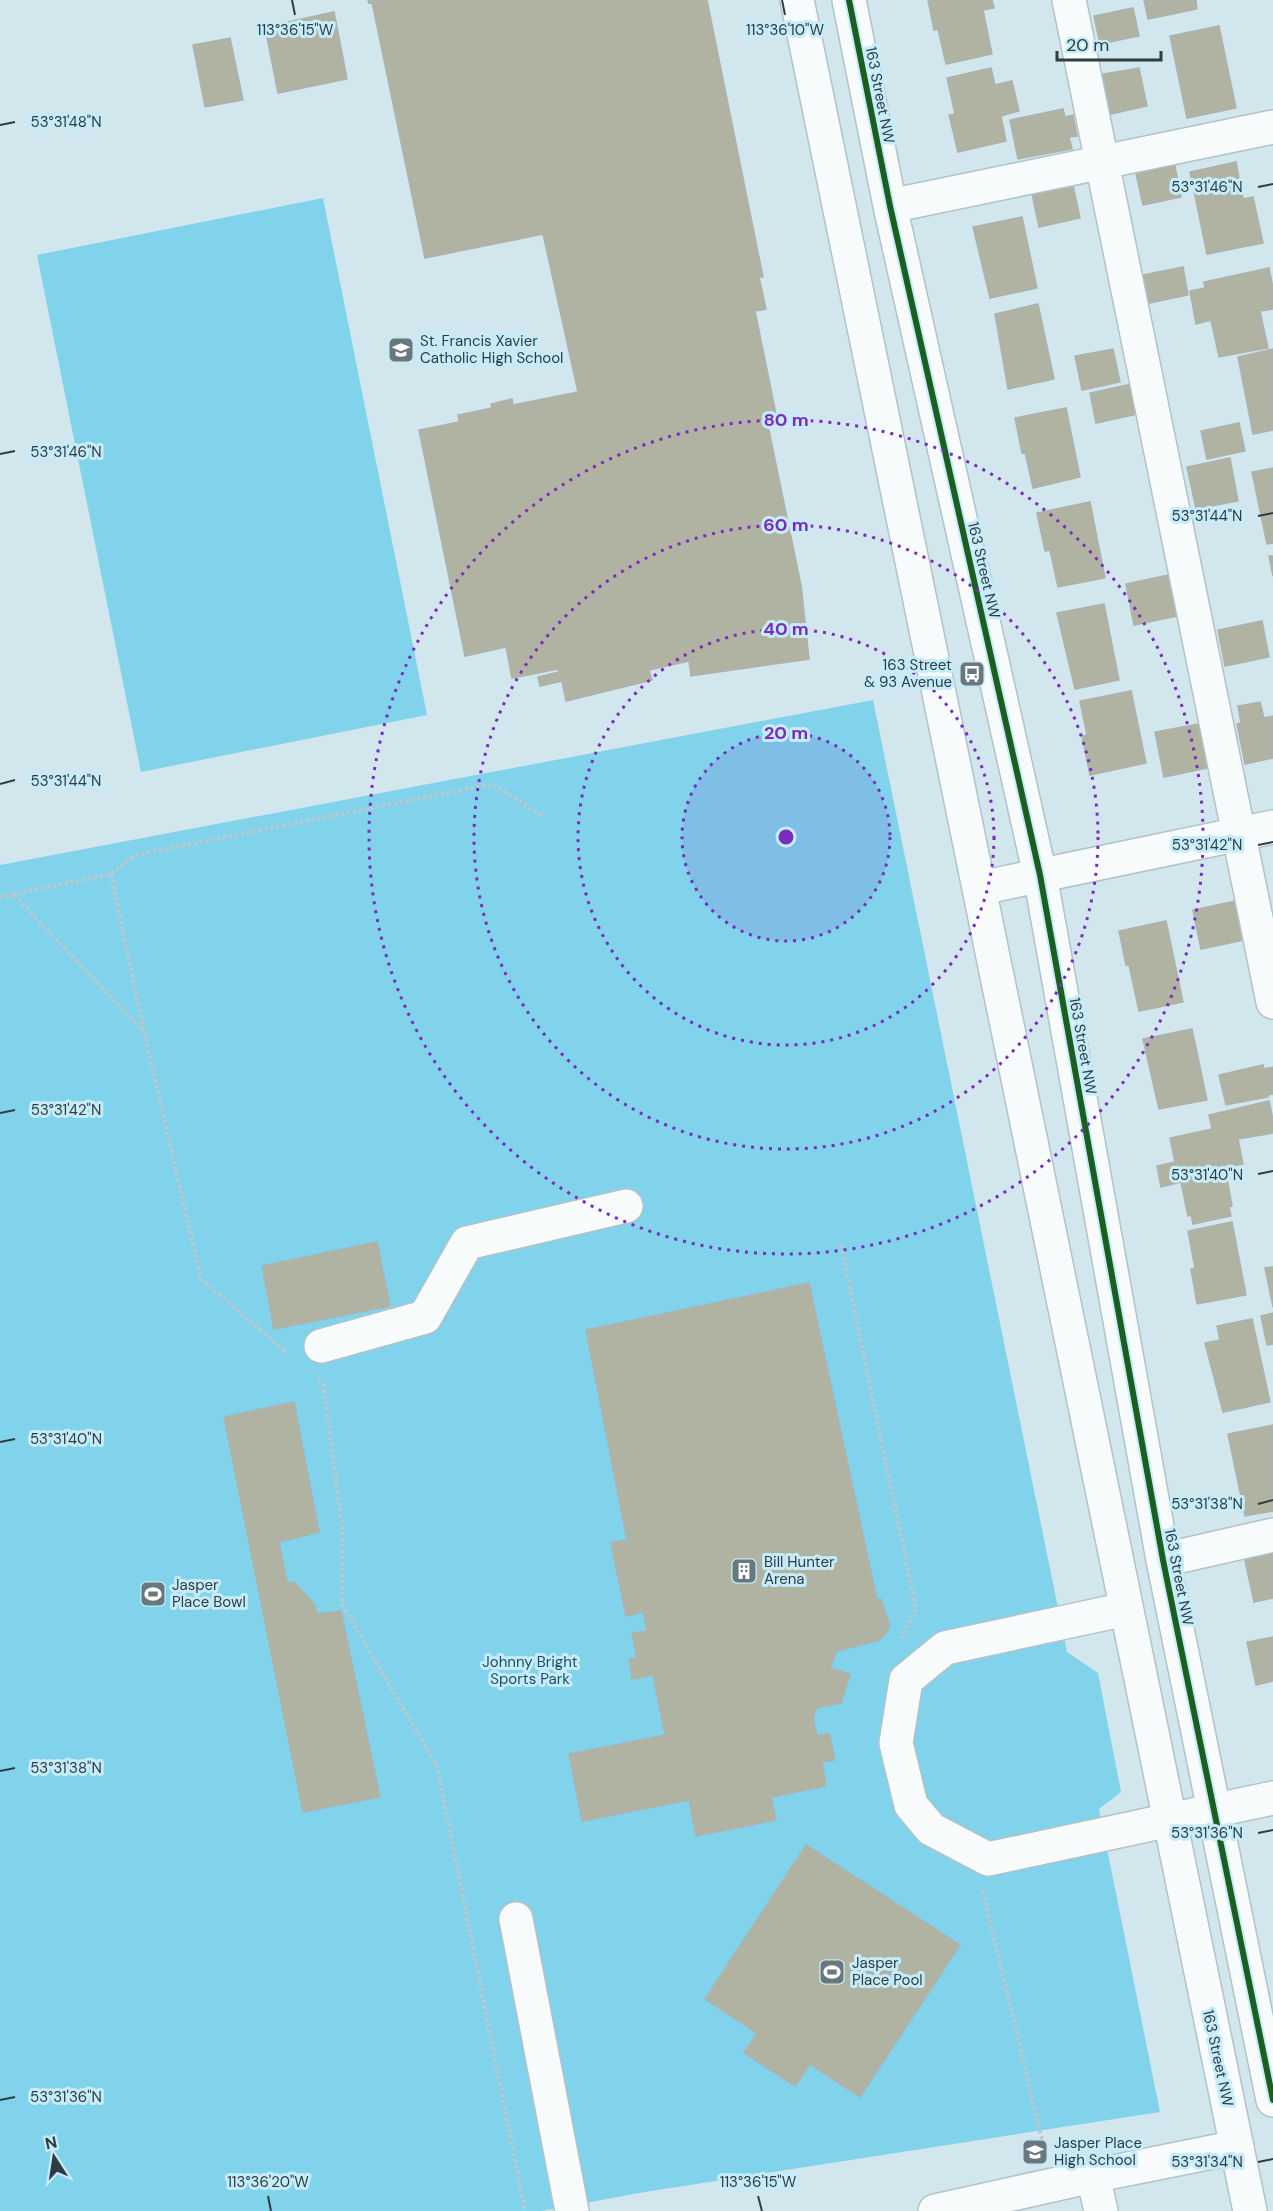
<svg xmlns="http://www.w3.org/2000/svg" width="1273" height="2211" font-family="'DM Sans',sans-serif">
<rect width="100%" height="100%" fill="#d2e6ed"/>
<path fill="#80d3eb" d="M 323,198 L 427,715 L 141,772 L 37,255 Z
M 873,700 L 1067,1652 L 1098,1673 L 1121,1792 L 1099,1809 L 1160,2112 L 645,2192 L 542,2211 L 0,2211 L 0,865 Z"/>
<path fill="#b1b3a2" stroke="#acb2b0" stroke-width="1.5" d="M 368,0 L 707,0 L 763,277 L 759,277 L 766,309 L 755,311 L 776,414 L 766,416 L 801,585 L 809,659 L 691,676 L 689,661 L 649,670 L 652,680 L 566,701 L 562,681 L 540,686 L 538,677 L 559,672 L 558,669 L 512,678 L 506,647 L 465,656 L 419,430 L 459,422 L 458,415 L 492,408 L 491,404 L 512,399 L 513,405 L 578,392 L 543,234 L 425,258 L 372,2 L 369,3 Z
M 928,0 L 992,0 L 994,8 L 983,10 L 992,54 L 946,64 L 938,29 L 934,30 Z
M 1144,0 L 1196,0 L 1197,9 L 1148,19 Z
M 1133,8 L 1139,36 L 1100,44 L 1094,16 Z
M 334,12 L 347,79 L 278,93 L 265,27 Z
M 1219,26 L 1236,108 L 1187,118 L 1170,36 Z
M 230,38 L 243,100 L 205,107 L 193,45 Z
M 991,68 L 995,85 L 1012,81 L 1019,111 L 1001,116 L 1006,141 L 958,152 L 949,115 L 955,114 L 947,78 Z
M 1139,68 L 1147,106 L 1111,114 L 1103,74 Z
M 1063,109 L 1065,117 L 1073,115 L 1077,136 L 1069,137 L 1072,149 L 1018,159 L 1010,120 Z
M 1174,161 L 1181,197 L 1143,205 L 1135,169 Z
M 1236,162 L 1243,199 L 1253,197 L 1263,243 L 1207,254 L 1190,172 Z
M 1072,181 L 1080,218 L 1039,227 L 1031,189 Z
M 1022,217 L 1037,288 L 990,298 L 973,227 Z
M 1183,267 L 1188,295 L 1149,303 L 1143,275 Z
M 1269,268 L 1273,288 L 1273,309 L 1260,311 L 1268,348 L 1219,357 L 1211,320 L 1196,324 L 1190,291 L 1205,288 L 1204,282 Z
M 1038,304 L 1054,379 L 1008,389 L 995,314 Z
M 1113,349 L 1120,382 L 1082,390 L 1075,356 Z
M 1273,349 L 1273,430 L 1253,434 L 1238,357 Z
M 1132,384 L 1138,414 L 1096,423 L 1090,393 Z
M 1066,408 L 1080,477 L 1033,488 L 1025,452 L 1022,453 L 1015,418 Z
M 1239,423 L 1245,451 L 1207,459 L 1201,431 Z
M 1230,458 L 1238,501 L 1196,509 L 1187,467 Z
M 1273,468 L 1273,543 L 1267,544 L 1252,472 Z
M 1090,502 L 1105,578 L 1058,587 L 1050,550 L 1045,551 L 1037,513 Z
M 1269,556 L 1273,556 L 1273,576 Z
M 1173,574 L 1182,615 L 1134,625 L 1126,584 Z
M 1104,604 L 1119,680 L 1075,689 L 1057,613 Z
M 1262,621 L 1269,657 L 1225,666 L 1218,630 Z
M 1131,691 L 1146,763 L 1090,775 L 1082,736 L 1087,735 L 1080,701 Z
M 1260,702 L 1264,718 L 1273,716 L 1273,758 L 1245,764 L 1237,724 L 1241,723 L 1238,706 Z
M 1203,723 L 1212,767 L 1164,777 L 1155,732 Z
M 1236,901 L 1244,940 L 1201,949 L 1193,910 Z
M 1166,921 L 1183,1002 L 1139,1011 L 1129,965 L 1126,965 L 1119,931 Z
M 1192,1029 L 1207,1100 L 1159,1109 L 1143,1039 Z
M 1263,1065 L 1264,1069 L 1273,1067 L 1273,1094 L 1268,1095 L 1268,1097 L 1226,1105 L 1219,1075 Z
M 1269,1101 L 1273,1120 L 1273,1133 L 1238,1139 L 1243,1164 L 1228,1167 L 1229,1172 L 1226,1173 L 1232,1206 L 1229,1207 L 1231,1216 L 1193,1224 L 1191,1215 L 1188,1216 L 1181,1182 L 1161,1187 L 1157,1166 L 1175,1162 L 1170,1138 L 1212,1129 L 1209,1115 Z
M 1232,1222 L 1246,1295 L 1197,1304 L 1191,1269 L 1195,1268 L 1188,1231 Z
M 377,1242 L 390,1306 L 274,1329 L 262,1266 Z
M 1273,1267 L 1273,1307 L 1265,1268 Z
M 809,1283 L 877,1600 L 881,1599 L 890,1627 L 880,1640 L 837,1651 L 830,1668 L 850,1674 L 841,1703 L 817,1708 L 813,1717 L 817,1736 L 829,1733 L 835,1760 L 822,1762 L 826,1786 L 771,1797 L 776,1820 L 696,1836 L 689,1800 L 582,1821 L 569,1754 L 665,1735 L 653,1675 L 632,1679 L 629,1659 L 637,1658 L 632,1633 L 647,1631 L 643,1612 L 626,1616 L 611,1543 L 627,1540 L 586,1330 Z
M 1273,1313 L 1273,1344 L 1267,1345 L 1261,1316 Z
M 1252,1319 L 1270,1402 L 1223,1412 L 1205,1343 L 1220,1340 L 1217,1326 Z
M 294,1402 L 319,1532 L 279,1542 L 287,1582 L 295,1583 L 315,1605 L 317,1614 L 341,1611 L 380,1797 L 303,1812 L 224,1417 Z
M 1273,1425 L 1273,1511 L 1245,1516 L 1228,1434 Z
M 1273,1551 L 1273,1598 L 1254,1602 L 1244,1556 Z
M 1273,1637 L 1273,1681 L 1256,1685 L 1247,1642 Z
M 806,1845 L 960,1945 L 860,2097 L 810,2064 L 795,2086 L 744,2053 L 757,2033 L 705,1999 Z"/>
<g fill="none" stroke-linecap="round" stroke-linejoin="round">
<g stroke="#b2c3c8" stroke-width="36">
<path id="minor" d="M 849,0 L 890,206 L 1040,875 L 1163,1560 L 1273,2100
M 1069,0 L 1273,1002
M 890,206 L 1273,127
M 980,888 L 1273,827
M 321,1346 L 425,1317 L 467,1243 L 626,1206
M 1163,1560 L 1273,1535
M 1126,1609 L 945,1648 L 906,1680 L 896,1743 L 911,1805 L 931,1829 L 988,1859 L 1273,1798
M 516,1919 L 572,2211
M 1093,2176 L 1101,2211
M 935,2211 L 1093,2176 L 1237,2147"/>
</g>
<g stroke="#b2c3c8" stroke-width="36">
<path id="major" d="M 797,0 L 1250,2211"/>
</g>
<path stroke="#bfc7ca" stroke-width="4" stroke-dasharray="3 3" stroke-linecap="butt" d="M 111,874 L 144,1031 L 201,1279 L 287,1353
M 14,895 L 143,1031
M 0,897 L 111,874 L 135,855 L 493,784 L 544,817
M 841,1245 L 916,1609 L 901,1638
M 318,1380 L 323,1384 L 342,1526 L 342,1604 L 437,1766 L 525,2211
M 983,1891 L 1045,2152"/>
<use href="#minor" stroke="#f8fbfc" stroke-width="33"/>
<use href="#major" stroke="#f8fbfc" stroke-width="33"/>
<g stroke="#c6ecf9" stroke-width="10">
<path id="cycleway" d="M 849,0 L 890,206 L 1040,875 L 1163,1560 L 1273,2100"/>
</g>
<use href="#cycleway" stroke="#1b5e20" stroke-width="6"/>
</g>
<path fill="none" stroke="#2e3d43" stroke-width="2" d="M 292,0 L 295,15M 782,0 L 785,15M 0,125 L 15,122M 1258,187 L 1273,184M 0,454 L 15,451M 1258,516 L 1273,513M 0,784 L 15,780M 1258,845 L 1273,842M 0,1113 L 15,1110M 1258,1174 L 1273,1171M 0,1442 L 15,1439M 1258,1504 L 1273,1500M 0,1771 L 15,1768M 1258,1833 L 1273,1830M 0,2100 L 15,2097M 1258,2162 L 1273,2159M 268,2196 L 271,2211M 758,2196 L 762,2211"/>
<circle cx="786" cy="837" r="104" fill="#7b2cbf" fill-opacity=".12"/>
<g fill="none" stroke="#7b2cbf" stroke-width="3" stroke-dasharray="3 6">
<circle cx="786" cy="837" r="104"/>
<circle cx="786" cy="837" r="208"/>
<circle cx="786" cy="837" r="312"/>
<circle cx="786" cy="837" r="417"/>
</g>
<defs>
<g id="school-square" transform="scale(1.35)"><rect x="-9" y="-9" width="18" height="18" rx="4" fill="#67787e" stroke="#c6ecf9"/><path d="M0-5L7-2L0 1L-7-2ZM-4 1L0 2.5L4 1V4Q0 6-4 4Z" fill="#fff"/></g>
<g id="bus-square" transform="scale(1.35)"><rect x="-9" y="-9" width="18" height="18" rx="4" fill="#67787e" stroke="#c6ecf9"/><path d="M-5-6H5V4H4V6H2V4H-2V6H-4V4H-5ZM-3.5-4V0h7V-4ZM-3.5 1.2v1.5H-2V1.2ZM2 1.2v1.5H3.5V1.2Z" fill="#fff"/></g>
<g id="building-square" transform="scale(1.35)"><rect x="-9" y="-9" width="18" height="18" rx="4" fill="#67787e" stroke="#c6ecf9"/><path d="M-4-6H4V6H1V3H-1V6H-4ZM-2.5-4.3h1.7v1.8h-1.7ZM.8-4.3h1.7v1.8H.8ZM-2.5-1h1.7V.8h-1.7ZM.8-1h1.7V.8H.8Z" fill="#fff"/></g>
<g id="stadium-square" transform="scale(1.35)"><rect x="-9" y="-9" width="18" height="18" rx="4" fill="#67787e" stroke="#c6ecf9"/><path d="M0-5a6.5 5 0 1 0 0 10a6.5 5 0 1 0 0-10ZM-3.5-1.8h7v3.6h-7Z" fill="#fff"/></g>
</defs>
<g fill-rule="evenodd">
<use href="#school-square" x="401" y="350"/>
<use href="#bus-square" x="972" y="674"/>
<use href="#building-square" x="744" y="1571"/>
<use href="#stadium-square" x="153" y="1594"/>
<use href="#stadium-square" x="832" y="1972"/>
<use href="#school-square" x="1035" y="2152"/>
</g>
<g text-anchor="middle" stroke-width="6" stroke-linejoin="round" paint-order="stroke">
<g font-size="15" fill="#2e3d43" stroke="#c6ecf9">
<text transform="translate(880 95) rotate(79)" y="5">163 Street NW</text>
<text transform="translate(984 570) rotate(77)" y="5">163 Street NW</text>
<text transform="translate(1083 1046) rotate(80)" y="5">163 Street NW</text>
<text transform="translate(1179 1577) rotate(79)" y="5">163 Street NW</text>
<text transform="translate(1218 2058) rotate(78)" y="5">163 Street NW</text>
</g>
<g font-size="15" fill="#2e3d43" stroke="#c6ecf9" text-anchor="start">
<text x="420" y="346">St. Francis Xavier<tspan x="420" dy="17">Catholic High School</tspan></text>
<text x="952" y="670" text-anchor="end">163 Street<tspan x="952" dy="17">&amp; 93 Avenue</tspan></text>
<text x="764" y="1567">Bill Hunter<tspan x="764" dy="17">Arena</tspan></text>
<text x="172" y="1590">Jasper<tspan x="172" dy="17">Place Bowl</tspan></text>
<text x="852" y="1968">Jasper<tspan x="852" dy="17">Place Pool</tspan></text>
<text x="1054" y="2148">Jasper Place<tspan x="1054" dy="17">High School</tspan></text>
</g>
<g font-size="15" fill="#1a5161" stroke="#c6ecf9">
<text x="530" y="1667">Johnny Bright<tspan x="530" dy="17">Sports Park</tspan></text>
</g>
</g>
<g font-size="15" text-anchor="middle" fill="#2e3d43" stroke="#c6ecf9" stroke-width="6" stroke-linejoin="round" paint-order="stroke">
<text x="295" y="35">113°36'15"W</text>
<text x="785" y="35">113°36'10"W</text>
<text x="66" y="127">53°31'48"N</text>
<text x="1207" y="192">53°31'46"N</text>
<text x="66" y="457">53°31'46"N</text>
<text x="1207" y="521">53°31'44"N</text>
<text x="66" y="786">53°31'44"N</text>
<text x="1207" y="850">53°31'42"N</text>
<text x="66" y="1115">53°31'42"N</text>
<text x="1207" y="1180">53°31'40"N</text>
<text x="66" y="1444">53°31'40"N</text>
<text x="1207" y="1509">53°31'38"N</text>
<text x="66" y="1773">53°31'38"N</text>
<text x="1207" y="1838">53°31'36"N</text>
<text x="66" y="2102">53°31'36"N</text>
<text x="1207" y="2167">53°31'34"N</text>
<text x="268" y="2187">113°36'20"W</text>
<text x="758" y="2187">113°36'15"W</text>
</g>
<circle cx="786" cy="837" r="9" fill="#7b2cbf" stroke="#c6ecf9" stroke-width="3"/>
<g font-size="18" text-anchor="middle" font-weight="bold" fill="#7b2cbf" stroke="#c6ecf9" stroke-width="6" stroke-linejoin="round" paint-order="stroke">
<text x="786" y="426">80 m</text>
<text x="786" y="531">60 m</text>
<text x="786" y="635">40 m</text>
<text x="786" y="739">20 m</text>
</g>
<g transform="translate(54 2157) rotate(348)" stroke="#c6ecf9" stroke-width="4.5" paint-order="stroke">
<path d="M0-4.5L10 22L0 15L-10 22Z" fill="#2e3d43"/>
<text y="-9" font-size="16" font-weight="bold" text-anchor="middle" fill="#2e3d43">N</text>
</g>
<path d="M1057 51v9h104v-9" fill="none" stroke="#2e3d43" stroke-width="3"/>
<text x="1066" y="51" font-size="18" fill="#2e3d43" stroke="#c6ecf9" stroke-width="4.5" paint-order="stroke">20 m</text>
</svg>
